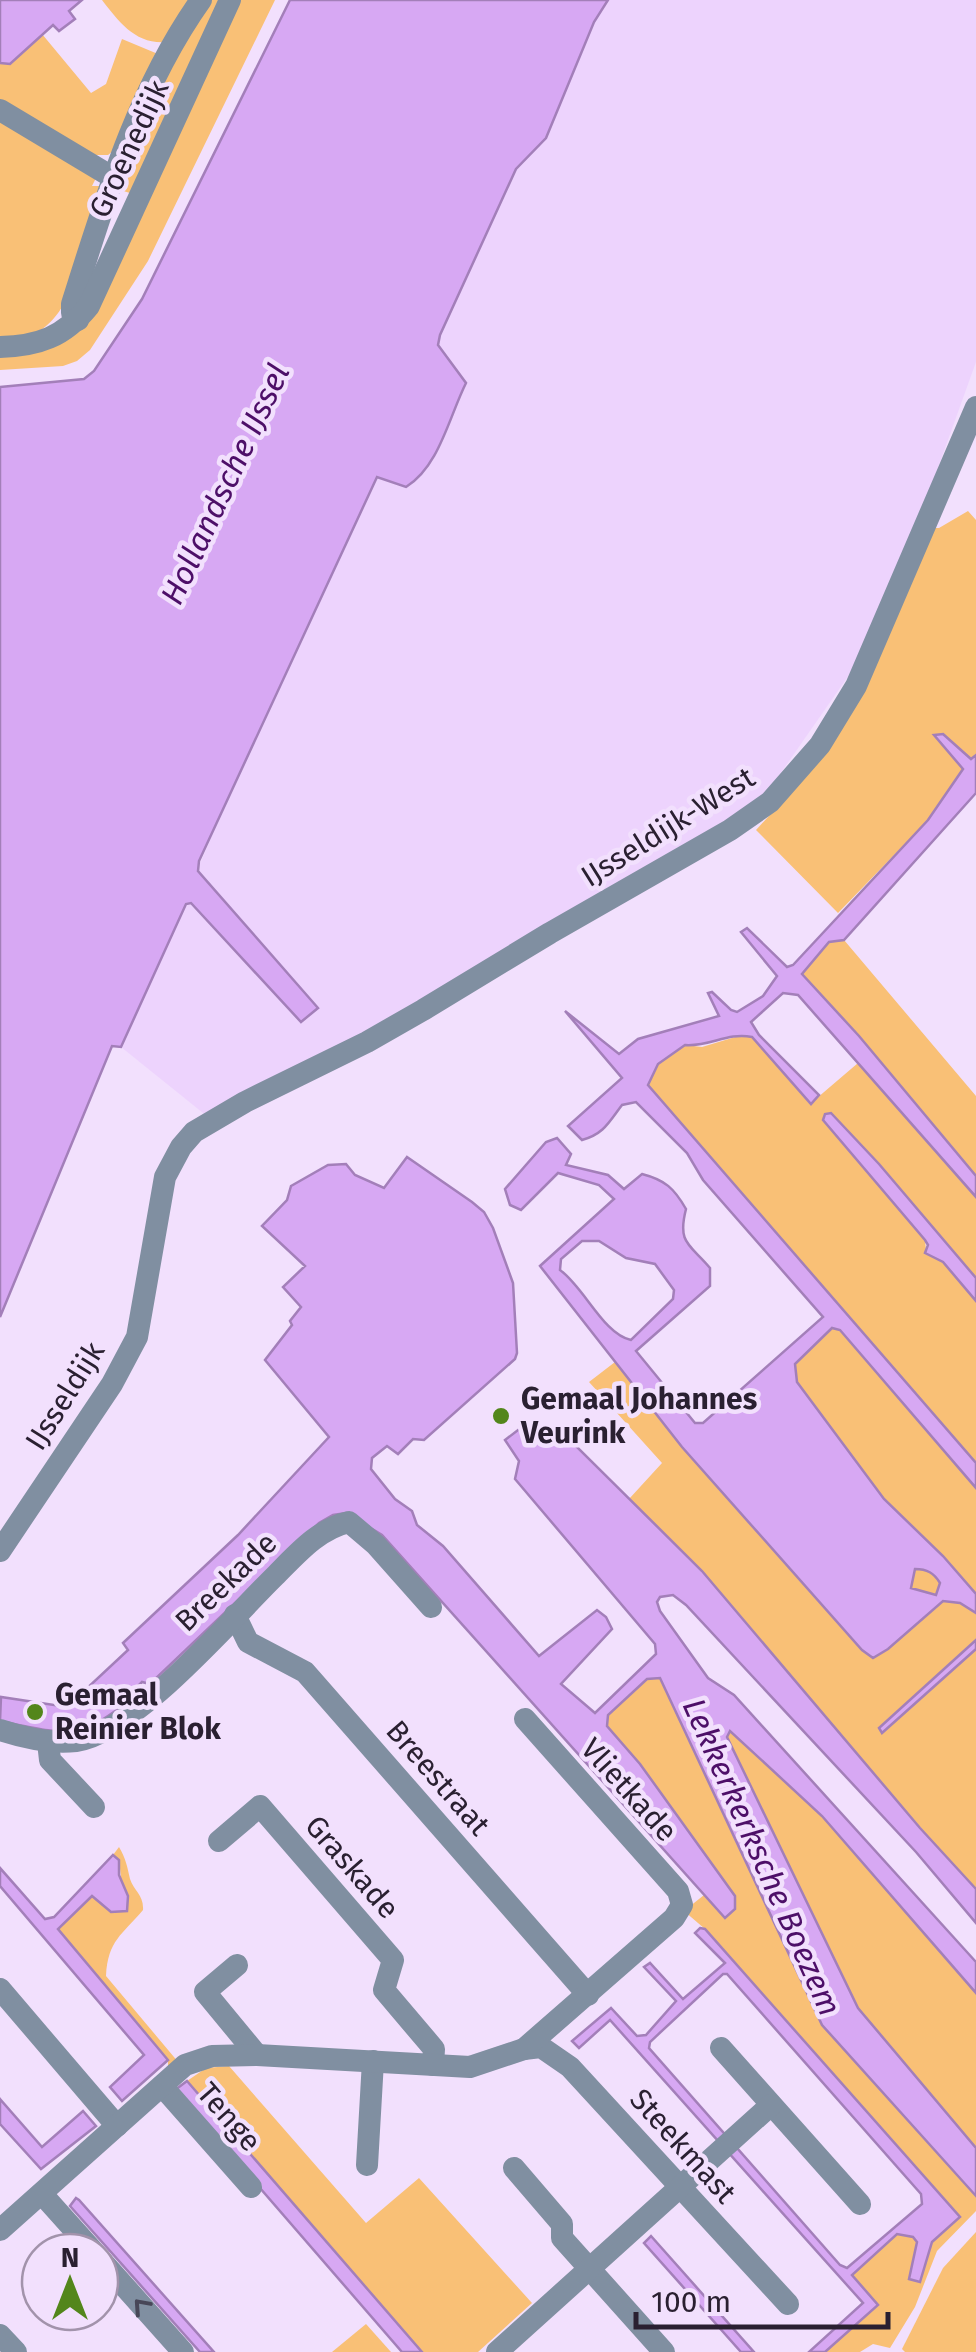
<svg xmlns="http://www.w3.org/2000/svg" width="976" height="2352" font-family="'Fira Sans',sans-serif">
  <rect width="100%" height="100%" fill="#f2e0fd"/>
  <polygon fill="#edd3fd" points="585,0 976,0 976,362 879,632 750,817 213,1121 121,1047 458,264"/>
  <g fill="#f9c076">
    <path d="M102 0H222L136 195 114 188 167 42C136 45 119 22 102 0Z"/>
    <polygon points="235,0 275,0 148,261 90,350 77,361 63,366 0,370 0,354 72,329"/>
    <polygon points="42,34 91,93 106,84 122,39 158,54 114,150 108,155 89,155 0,102 0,63 10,64"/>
    <path d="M0 120 96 178 92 186H100L62 307C46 333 29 338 0 341Z"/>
    <polygon points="968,511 976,520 976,755 971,760 943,734 935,735 964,768 928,820 838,913 756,830 793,790 930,528 939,528"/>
    <polygon points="844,940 976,1096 976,1176 859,1036 802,974 829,942"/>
    <polygon points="742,1035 752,1036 810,1104 858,1063 976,1197 976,1278 879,1164 831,1113 825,1114 925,1240 926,1250 943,1262 976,1301 976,1463 648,1085 658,1064 685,1045 702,1047"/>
    <polygon points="832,1328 840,1330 976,1488 976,1594 943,1556 884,1499 797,1382 795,1364"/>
    <path d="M615 1362 682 1447 862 1650 872 1658 888 1649 943 1601 961 1603 976 1614V1640L879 1729 883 1733 976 1649V1889C857 1761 753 1622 629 1499L662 1463 589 1382Z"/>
    <path d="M915 1569C926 1569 934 1573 940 1583L936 1595 910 1588Z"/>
    <polygon points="660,1678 822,2025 976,2196 976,2211 937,2251 915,2307 890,2348 873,2344 860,2352 825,2352 877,2305 852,2275 897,2234 912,2236 917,2242 909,2278 932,2242 959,2216 705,1929 684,1911 704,1895 725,1918 735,1896 640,1764 607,1726 608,1715 647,1679"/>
    <polygon points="730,1730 822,1816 976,1993 976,2148 858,2008 727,1737"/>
    <path d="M119 1847C126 1859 127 1866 130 1879 134 1891 144 1895 143 1910 122 1935 108 1940 106 1976L179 2063 168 2072V2059L57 1929 92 1895 101 1904 122 1886 119 1860 113 1855Z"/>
    <polygon points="229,2066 366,2223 419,2178 532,2303 478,2352 422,2352 187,2081 206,2068"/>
    <polygon points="976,2232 976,2352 905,2352 902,2349 943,2268"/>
    <polygon points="366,2324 391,2352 332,2352"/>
  </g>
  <g fill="#d7a8f3" stroke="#a37fb9" stroke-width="2.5" fill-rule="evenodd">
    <polygon points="0,0 82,0 69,11 75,19 59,31 53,25 10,64 0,63"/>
    <path d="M290 0H608L594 22 546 138 516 169 440 335 438 345 466 383C449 417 439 467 406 487L377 477 199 861 198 871 318 1008 301 1022 191 903 186 904 121 1047 112 1046 0 1317V387L84 379 94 371 142 299Z"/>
    <path d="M943 734 971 759 976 755V793L844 940 829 942 802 974 859 1036 976 1176V1197L798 995 783 993 751 1022 759 1035 819 1095 811 1104 752 1037C727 1032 710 1047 685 1045L658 1064 648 1085 976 1463V1488L840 1330 832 1328 795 1364 797 1382 884 1499 943 1556 976 1594V1613L960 1603 943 1601 888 1649 873 1658 862 1650 682 1447 540 1266 614 1199 599 1185 558 1173 521 1210 510 1205 505 1189 546 1142 557 1138 571 1154 566 1165 608 1175 624 1189 642 1174C665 1180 674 1188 686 1209 677 1244 690 1244 710 1268V1286L636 1351 695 1423H703L823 1317 703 1180 687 1153 636 1102 622 1105C609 1122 604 1134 582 1140L568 1126 622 1078 565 1011 619 1054 638 1039 719 1016 708 993 712 992 731 1010 737 1012 763 996 777 976 741 932 747 928 787 967 793 965 928 820 963 769 934 735ZM582 1241H599L626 1258 655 1264 674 1290 673 1299 631 1340C604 1335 584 1287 560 1270L561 1259ZM915 1569C927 1569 934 1573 940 1583L936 1595 911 1588Z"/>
    <polygon points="831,1113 879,1164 976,1278 976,1301 943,1262 925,1253 928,1245 925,1240 823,1120 825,1114"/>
    <path d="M407 1157 472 1202 484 1212 493 1228 513 1283 517 1353 515 1359 424 1440 413 1439 398 1454 387 1446 372 1458 371 1469 395 1499 412 1511 417 1525 443 1546 539 1656 597 1610 606 1617 612 1629 561 1684 595 1713 656 1654 655 1644 515 1479 519 1461 505 1440 522 1427C533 1441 546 1450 562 1439L573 1443 702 1571 920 1828 976 1889V1923L916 1852 686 1605 673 1595 660 1597 657 1602 660 1611 708 1678 734 1695 976 1962V1993L822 1816 730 1731 727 1737 858 2008 976 2148V2196L822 2025 660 1678 647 1679 608 1715 607 1726 640 1764 735 1896V1909L725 1918 382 1535 346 1513 333 1515 319 1523 150 1684 142 1682 131 1693 133 1697C80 1742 64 1734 0 1721L1 1697 67 1707 128 1650 123 1643 238 1535 329 1437 265 1360 292 1325 290 1321 301 1307 283 1287 305 1266 262 1226 287 1200 291 1186 328 1165 346 1164 355 1175 384 1188Z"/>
    <polygon points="976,1640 976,1649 882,1733 879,1728"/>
    <polygon points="113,1855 119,1860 119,1875 128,1896 127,1911 111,1912 92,1896 58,1929 168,2060 122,2101 110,2087 144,2055 0,1886 0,1868 45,1919 54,1917"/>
    <path d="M700 1928 705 1929 960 2217 932 2242 920 2282 909 2279 917 2242 913 2237 897 2234 852 2275 878 2305 825 2352H809L863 2303 610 2020 579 2048 572 2041 611 2008 637 2036 646 2035 676 2001 644 1967 650 1963 683 1999 725 1963 695 1933ZM723 1974H727L921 2194 922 2204 847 2268 840 2265 649 2048 650 2042Z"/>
    <polygon points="187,2081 422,2352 402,2352 175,2090"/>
    <polygon points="0,2099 42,2147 83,2111 96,2126 41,2169 0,2124"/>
    <polygon points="76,2198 79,2200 214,2352 200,2352 70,2206"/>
    <polygon points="651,2236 754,2352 741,2352 644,2243"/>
  </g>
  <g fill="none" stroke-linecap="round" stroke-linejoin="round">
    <g stroke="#808fa1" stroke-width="22">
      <polyline points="0,110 112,177"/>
      <path d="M78 320 72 313V304C105 200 137 90 201 0"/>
      <path d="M0 347C38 346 64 337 89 306L230 0"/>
      <polyline points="0,1551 112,1384 137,1337 165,1177 181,1147 194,1132 245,1102 367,1042 423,1010 550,933 730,830 770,802 820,745 856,686 976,407"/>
      <polyline points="235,1615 248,1642 305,1672 588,1995"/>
      <path d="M0 1730C24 1738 50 1744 76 1741 134 1733 231 1619 275 1576 297 1554 318 1529 349 1522L376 1545 431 1607"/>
      <polyline points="48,1742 50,1760 94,1807"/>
      <polyline points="219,1841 260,1806 393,1960 384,1990 434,2049 433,2065"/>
      <polyline points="237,1965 205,1992 257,2055"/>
      <polyline points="0,1989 117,2126"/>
      <polyline points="721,2048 860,2204"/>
      <polyline points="524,2049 541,2047 570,2067 788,2304"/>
      <polyline points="162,2086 251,2187"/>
      <polyline points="367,2165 373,2061"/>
      <polyline points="514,2168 562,2224 562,2238 664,2352"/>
      <polyline points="42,2194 94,2252"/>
      <polyline points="0,2230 185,2065 212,2056 257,2055 470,2067 524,2049 674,1918 682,1905 678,1891 525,1719"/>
      <polyline points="100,2259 183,2352"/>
      <polyline points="0,2335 16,2352"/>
      <polyline points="497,2352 771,2105"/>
    </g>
  </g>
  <defs><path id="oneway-chevron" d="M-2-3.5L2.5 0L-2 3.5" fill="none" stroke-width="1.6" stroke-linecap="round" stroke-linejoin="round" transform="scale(2.5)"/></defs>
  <use stroke="#484758" href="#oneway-chevron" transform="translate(141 2306) rotate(-132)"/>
  <g fill="#53861b" stroke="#f2e0fd" stroke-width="4">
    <circle cx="501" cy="1416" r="10"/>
    <circle cx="35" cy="1712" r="10"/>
  </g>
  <g text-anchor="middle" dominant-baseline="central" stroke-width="9" stroke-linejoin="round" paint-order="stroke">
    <g font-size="30" fill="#2a2031" stroke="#f2e0fd">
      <text transform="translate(129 149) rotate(-65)">Groenedijk</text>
      <text transform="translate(668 827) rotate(-32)">IJsseldijk-West</text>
      <text transform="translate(65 1396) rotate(-58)">IJsseldijk</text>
      <text transform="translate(226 1582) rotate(-44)">Breekade</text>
      <text transform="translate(438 1778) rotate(49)">Breestraat</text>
      <text transform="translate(629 1790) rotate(48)">Vlietkade</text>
      <text transform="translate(352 1867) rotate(49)">Graskade</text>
      <text transform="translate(229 2117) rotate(49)">Tenge</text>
      <text transform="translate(683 2146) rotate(48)">Steekmast</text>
    </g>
    <g font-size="30" font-weight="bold" fill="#2a2031" stroke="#f2e0fd" text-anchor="start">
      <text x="521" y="1399">Gemaal Johannes<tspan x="521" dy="34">Veurink</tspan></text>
      <text x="55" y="1695">Gemaal<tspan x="55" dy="34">Reinier Blok</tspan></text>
    </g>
    <g font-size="32" font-style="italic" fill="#4d0f68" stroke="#f2e0fd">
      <text transform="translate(225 484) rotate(-65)">Hollandsche IJssel</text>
      <text transform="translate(762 1857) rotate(66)">Lekkerkerksche Boezem</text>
    </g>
  </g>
  <g transform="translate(70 2282)"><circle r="48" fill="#f2e0fd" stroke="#a293ab" stroke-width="2.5"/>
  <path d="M0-8L18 38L0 25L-18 38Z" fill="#53861b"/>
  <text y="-15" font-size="28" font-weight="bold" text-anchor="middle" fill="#2a2031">N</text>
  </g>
  <path d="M636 2312v15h252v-15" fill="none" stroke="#2a2031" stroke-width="5"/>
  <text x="651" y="2312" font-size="30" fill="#2a2031" stroke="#f2e0fd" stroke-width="8" paint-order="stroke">100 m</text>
</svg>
